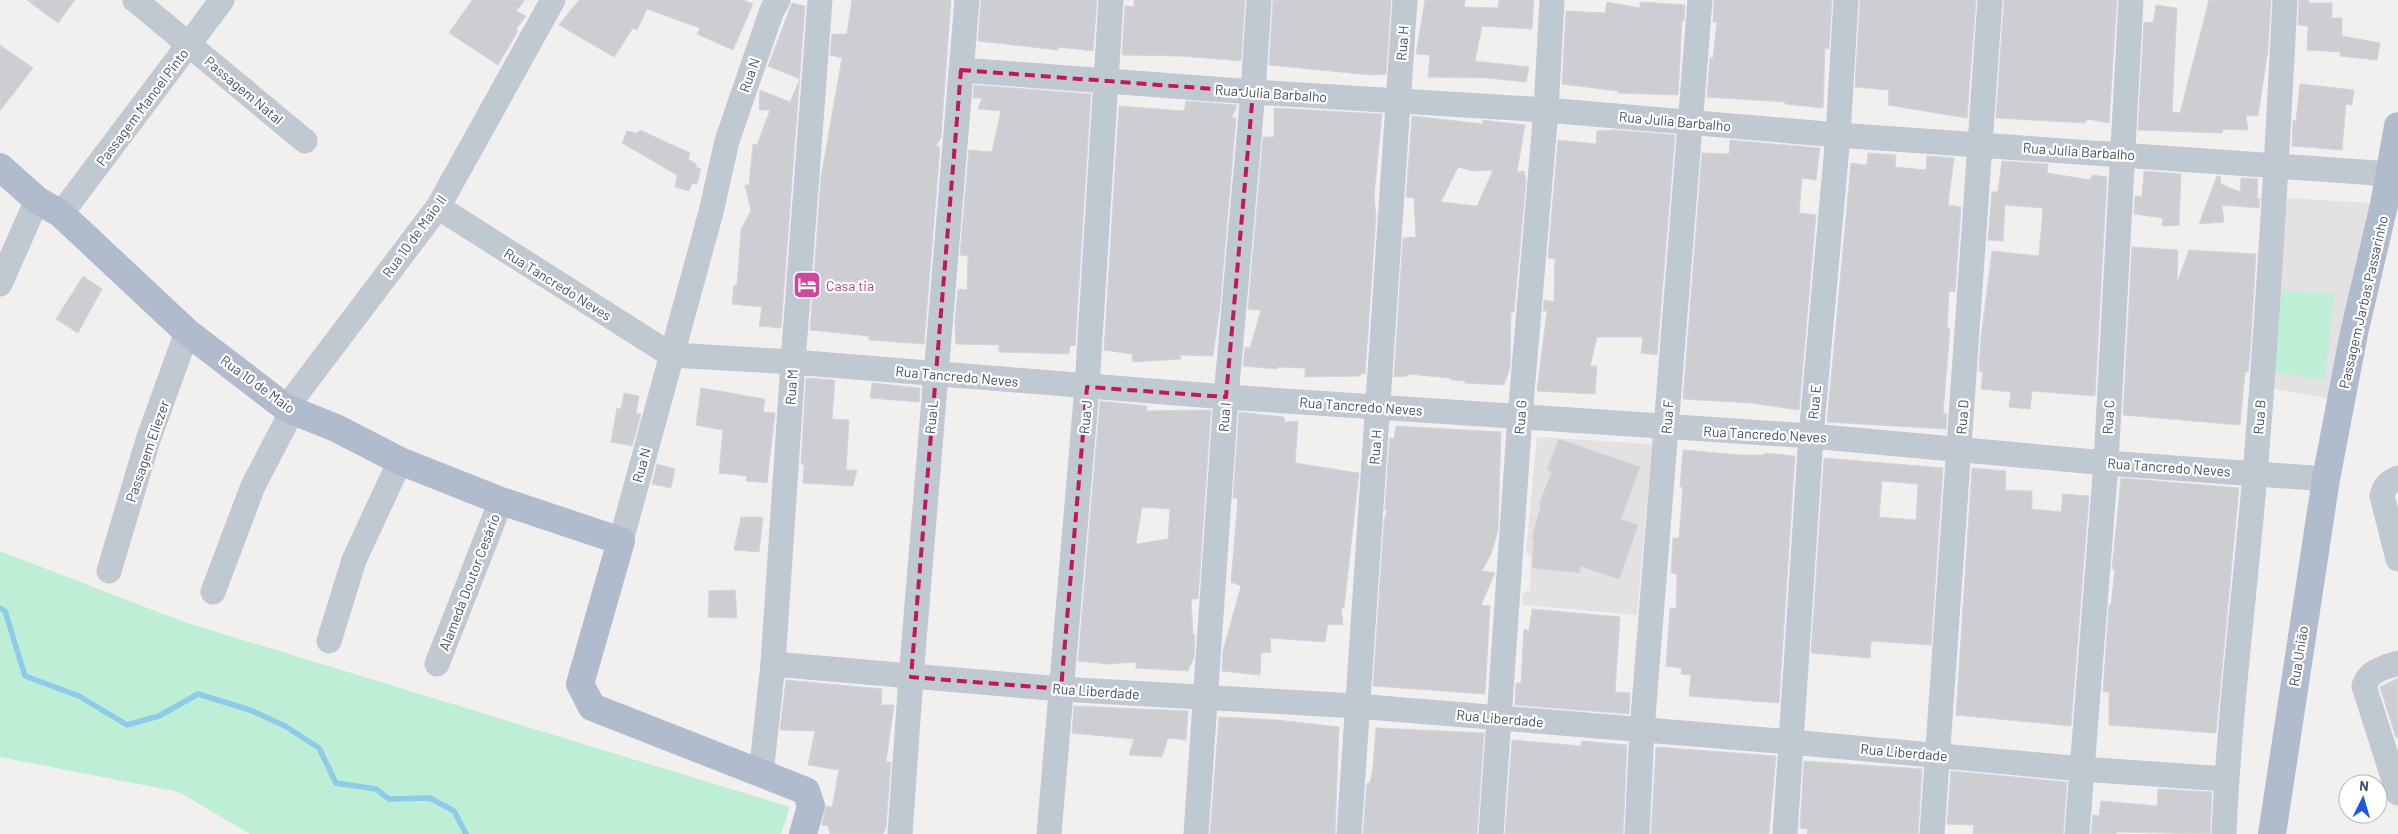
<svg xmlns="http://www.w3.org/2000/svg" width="2398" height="834" font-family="Barlow,sans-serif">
  <rect width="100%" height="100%" fill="#f2f0ef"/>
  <g fill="#e3e1e1">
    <polygon points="2285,198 2372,203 2332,399 2268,388"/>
    <polygon points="1537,437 1652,444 1637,615 1523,605 1522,594 1530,590 1531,557 1526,551"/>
  </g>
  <g fill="#bfeed7">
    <polygon points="2281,290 2334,294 2325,380 2272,372"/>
    <polygon points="0,551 184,622 790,807 781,834 250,834 179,792 0,757"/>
  </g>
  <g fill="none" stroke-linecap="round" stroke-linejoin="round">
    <polyline stroke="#8dcbeb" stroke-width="5.5" points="0,608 5,611 25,676 79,696 127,725 159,716 198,694 250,710 285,726 319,748 336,783 376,789 389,799 430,798 454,811 466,834"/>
  </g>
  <g fill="#ccced4" stroke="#d4d5db" fill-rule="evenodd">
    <polygon points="27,0 75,0 58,23"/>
    <polygon points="472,0 525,0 516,11 526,16 516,29 518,31 498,65 449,33"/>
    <polygon points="579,0 743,0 753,4 733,50 697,34 700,28 647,9 637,30 633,28 614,57 559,25"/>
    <polygon points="852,0 951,0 941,137 936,146 940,147 924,344 869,340 869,336 810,330 821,177 842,58 830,55 832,34 847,34"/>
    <polygon points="981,0 1097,0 1093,51 1058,47 1058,50 978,41"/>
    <polygon points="1134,0 1245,0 1241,61 1181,56 1122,55 1125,6 1134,7"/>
    <polygon points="1273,0 1391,0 1386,74 1371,75 1269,65"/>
    <polygon points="1425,0 1465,0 1464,7 1498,8 1499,0 1534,0 1532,29 1482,26 1475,61 1529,67 1526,82 1488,78 1428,77 1430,55 1416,54"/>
    <polygon points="1714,0 1832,0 1829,49 1825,48 1823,108 1785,104 1785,102 1707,97 1710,58 1713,58 1717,22 1713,22"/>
    <polygon points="1860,0 1976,0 1967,118 1888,105 1889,90 1855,87"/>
    <polygon points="2004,0 2117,0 2109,123 2087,119 2085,123 1996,118"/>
    <polygon points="2209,0 2271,0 2268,49 2258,116 2246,115 2248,130 2223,129 2222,133 2138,130 2144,22 2153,23 2156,5 2177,8 2172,112 2180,113"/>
    <polygon points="2299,0 2309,0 2308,3 2332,3 2332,18 2342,18 2342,36 2380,43 2377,60 2340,56 2340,52 2307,50 2308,26 2298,25"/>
    <polygon points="1607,2 1640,8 1640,2 1685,5 1684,21 1682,21 1678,95 1618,93 1618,91 1562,84 1566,11 1605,13"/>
    <polygon points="792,3 805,6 781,328 759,326 762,307 732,304 734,285 737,286 741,229 751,211 745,185 749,185 753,144 757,145 770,110 759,110 760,90 790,102 800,79 768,66"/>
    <polygon points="0,45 33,68 0,111"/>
    <polygon points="2300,84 2354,90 2352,105 2346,104 2342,150 2292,146 2293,120 2296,121"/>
    <polygon points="974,85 1091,94 1075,346 1070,345 1069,354 999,352 999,345 956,344 955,322 958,289 967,290 968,256 960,255 969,150 992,152 1001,111 978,109 982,98 973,98"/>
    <polygon points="1186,101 1237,105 1232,118 1236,118 1220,306 1213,356 1180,355 1181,359 1133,362 1132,354 1104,350 1119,106 1184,111"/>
    <polygon points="1274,108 1382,114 1374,196 1376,217 1365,374 1361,373 1360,376 1305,377 1305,368 1278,367 1277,369 1243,366 1245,347 1250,348 1261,310 1248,309 1263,137 1274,137"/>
    <path d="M1412 116 1483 124 1482 120 1525 125 1517 172 1524 171 1526 181 1514 312H1511L1510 368 1504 385 1465 383V381L1451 380 1450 378 1408 374 1407 376 1394 377 1403 238 1416 237 1414 198 1406 197ZM1458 167 1473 171 1493 170 1477 206 1441 202Z"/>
    <polygon points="640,130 690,153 688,159 696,164 696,167 701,169 697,184 692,183 689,191 675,187 677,175 622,143 627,131 637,133"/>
    <polygon points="1615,130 1675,135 1657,355 1641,353 1643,337 1597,337 1590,366 1597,366 1595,394 1537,391 1547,311 1543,311 1544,300 1554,302 1555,259 1548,258 1558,140 1596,144 1597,131"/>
    <polygon points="1730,140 1820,148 1816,180 1802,178 1799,213 1816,215 1799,410 1750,403 1683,399 1702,153 1729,154"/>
    <polygon points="1868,153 1896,155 1895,167 1926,170 1927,156 1954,158 1948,205 1961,207 1955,292 1949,291 1947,328 1950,328 1943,413 1947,414 1946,429 1827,422 1851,163 1867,165"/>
    <polygon points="2002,161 2048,164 2047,173 2091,180 2092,175 2107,177 2095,396 2032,391 2030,409 2009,407 2011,392 1981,389 1983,372 1979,371 1981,337 1992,251 2039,256 2043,208 2005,205 2003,241 1988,240 1992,192 1998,192"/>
    <polygon points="2144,171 2181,174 2179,225 2162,226 2163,218 2134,214 2135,196 2142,197"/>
    <polygon points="2217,176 2220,176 2221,184 2240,192 2241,178 2258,179 2257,198 2260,199 2259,208 2222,205 2224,222 2199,224"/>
    <polygon points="2132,247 2178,250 2177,283 2189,250 2256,254 2250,354 2248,372 2245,372 2240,425 2123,415"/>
    <polygon points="83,276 102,289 78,333 56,319"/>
    <polygon points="806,378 835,380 832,419 849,420 846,470 857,470 853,486 803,483 804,465 801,464"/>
    <polygon points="872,383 920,388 919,402 870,398"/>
    <polygon points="701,388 765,399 763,412 775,413 767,483 746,481 747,476 719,473 723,430 696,425"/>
    <polygon points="624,393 639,396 636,413 641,414 632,446 611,442 617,408 621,409"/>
    <path d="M1100 401 1147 406 1146 411 1211 410 1198 599H1191L1193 635H1195L1194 657 1188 671 1136 668V662L1108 664 1078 661ZM1142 507 1170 509 1168 539 1136 544Z"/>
    <polygon points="1239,412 1284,417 1285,422 1298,421 1295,463 1359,473 1344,608 1341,607 1343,625 1328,624 1325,642 1270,638 1271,652 1261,653 1260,675 1222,671 1223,651 1241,586 1231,582 1238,499 1233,498"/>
    <polygon points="1396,426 1501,432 1498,530 1491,554 1482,571 1495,573 1481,605 1490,606 1485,694 1373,686 1384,522 1387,510 1385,510 1389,446 1390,438 1394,439"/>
    <polygon points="1559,439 1640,467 1621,519 1638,525 1619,579 1580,566 1580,573 1532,568 1534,539 1532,538 1541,505 1539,504 1552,472 1547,470"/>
    <polygon points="1683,450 1740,455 1765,455 1765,453 1795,456 1779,703 1689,696 1691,675 1681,674 1682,668 1666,666 1670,608 1676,609 1677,574 1671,573 1673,538 1679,538 1683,487 1680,487"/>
    <path d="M1824 458 1943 468 1931 645 1871 641 1870 658 1811 653ZM1882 481 1918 484 1916 520 1879 517Z"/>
    <polygon points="657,464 675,469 671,488 652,484"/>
    <polygon points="1972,468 2006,471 2005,490 2032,491 2032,509 2061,512 2063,494 2089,496 2071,726 1956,715"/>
    <polygon points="2121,478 2239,488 2216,733 2109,725 2109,692 2103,692 2109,605 2111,605 2115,569 2112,569"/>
    <polygon points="741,517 763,517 759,552 734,550"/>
    <polygon points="735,590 737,618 708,617 709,591"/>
    <polygon points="1532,609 1620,617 1615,692 1630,693 1629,714 1515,705 1516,683 1521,683 1524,629 1529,631"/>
    <polygon points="2398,678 2398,737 2396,738 2380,687"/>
    <polygon points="786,680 882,689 881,705 894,705 886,762 891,762 886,828 883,834 830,834 828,826 822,825 826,806 832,807 839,770 808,765 815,731 780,730"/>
    <polygon points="1074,706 1188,711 1186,740 1168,738 1162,757 1129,755 1134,739 1072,733"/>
    <polygon points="1219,717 1277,720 1339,727 1335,834 1210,834"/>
    <polygon points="1376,728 1484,733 1477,834 1363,834 1367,783 1370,783 1373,766"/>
    <polygon points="1512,740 1581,746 1581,741 1627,745 1623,834 1505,834"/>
    <polygon points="1656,747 1776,756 1769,834 1651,834"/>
    <polygon points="1804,761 1922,769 1918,834 1807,834 1808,829 1800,828"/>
    <polygon points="1951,771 2067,782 2063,834 1973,834 1974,825 1947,824"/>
    <polygon points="2158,789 2212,792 2210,834 2116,832 2116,834 2091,834 2093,815 2099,816 2101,801 2157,806"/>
  </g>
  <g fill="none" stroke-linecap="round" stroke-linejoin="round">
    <g stroke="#c0c8d1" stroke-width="25">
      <polyline points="135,0 305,141"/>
      <polyline points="961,70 1253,92 1546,110 1838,135 2390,174"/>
      <polyline points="438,207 671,355 793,362 1226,397 1811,436 2106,463 2326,479"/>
      <polyline points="61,214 222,0"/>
      <polyline points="0,284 37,200"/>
      <polyline points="286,408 438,207 553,0"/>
      <path d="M2398 478C2389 482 2384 486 2382 496L2398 559"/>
      <polyline points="621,541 711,212 727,141 772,10 778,0"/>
      <polyline points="109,571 148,440 187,332"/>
      <polyline points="213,592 253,486 292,411"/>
      <polyline points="329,641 354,560 400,461"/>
      <path d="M2398 663C2383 668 2370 670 2364 686L2398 793"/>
      <polyline points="437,664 501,501"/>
      <polyline points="773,664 1061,689 1356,706 1791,742 2082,769 2226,779"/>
      <polyline points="761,774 773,664 793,362 820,0"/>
      <polyline points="900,834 911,677 967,0"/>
      <polyline points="1049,834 1087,387 1111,0"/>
      <polyline points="1196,834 1226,397 1253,92 1259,0"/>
      <polyline points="1349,834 1405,0"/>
      <polyline points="1491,834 1520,416 1546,110 1552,0"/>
      <polyline points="1637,834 1642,730 1700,0"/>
      <polyline points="1785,834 1811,436 1838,135 1846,0"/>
      <polyline points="1932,834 1990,0"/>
      <polyline points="2077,834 2106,463 2131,0"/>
      <path d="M2224 834C2229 714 2245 594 2255 474 2268 316 2277 158 2285 0"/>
    </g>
    <g stroke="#b0bbce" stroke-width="28">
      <polyline points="0,167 37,200 61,214 187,332 286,408 336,428 400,461 501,501 621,541 580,684 592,707 806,791 811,806 803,834"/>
      <polyline points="2272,834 2326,479 2354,333 2384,205 2398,126"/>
    </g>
  </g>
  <path fill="none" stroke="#c2185b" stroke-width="4" stroke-dasharray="10 6" stroke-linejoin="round" d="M961 70 1253 92 1226 397 1087 387 1061 689 911 677Z"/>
  <defs>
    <symbol id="hotel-square" viewBox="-11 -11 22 22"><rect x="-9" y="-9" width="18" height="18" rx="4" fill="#d1479c" stroke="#fff"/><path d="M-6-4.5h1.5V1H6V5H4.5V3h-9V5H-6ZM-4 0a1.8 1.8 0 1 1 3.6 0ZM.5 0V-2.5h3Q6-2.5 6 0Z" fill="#fff"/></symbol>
  </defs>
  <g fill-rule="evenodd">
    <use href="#hotel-square" x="791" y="269" width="32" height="32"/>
  </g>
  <g text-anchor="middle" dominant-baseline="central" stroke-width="4.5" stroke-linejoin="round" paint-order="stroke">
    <g font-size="14" fill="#48505d" stroke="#fff">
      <text transform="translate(1402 43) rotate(-86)">Rua H</text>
      <text transform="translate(749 75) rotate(-71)">Rua N</text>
      <text transform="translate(244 90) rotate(40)">Passagem Natal</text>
      <text transform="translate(1271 93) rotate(4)">Rua Julia Barbalho</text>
      <text transform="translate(142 107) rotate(-53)">Passagem Manoel Pinto</text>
      <text transform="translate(1675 121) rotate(5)">Rua Julia Barbalho</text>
      <text transform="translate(2079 151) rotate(4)">Rua Julia Barbalho</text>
      <text transform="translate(414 236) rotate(-54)">Rua 10 de Maio II</text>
      <text transform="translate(558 284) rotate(32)">Rua Tancredo Neves</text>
      <text transform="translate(2363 302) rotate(-77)">Passagem Jarbas Passarinho</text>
      <text transform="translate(957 376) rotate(5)">Rua Tancredo Neves</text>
      <text transform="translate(258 384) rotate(36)">Rua 10 de Maio</text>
      <text transform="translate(791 387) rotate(-86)">Rua M</text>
      <text transform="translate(1814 402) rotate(-85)">Rua E</text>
      <text transform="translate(1361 406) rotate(4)">Rua Tancredo Neves</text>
      <text transform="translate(931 417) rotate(-85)">Rua L</text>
      <text transform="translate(1085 417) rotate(-85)">Rua J</text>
      <text transform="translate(1224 417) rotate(-86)">Rua I</text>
      <text transform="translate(1520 417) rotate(-86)">Rua G</text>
      <text transform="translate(1667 417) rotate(-86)">Rua F</text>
      <text transform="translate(1962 417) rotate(-86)">Rua D</text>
      <text transform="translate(2108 417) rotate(-87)">Rua C</text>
      <text transform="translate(2259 417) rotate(-86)">Rua B</text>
      <text transform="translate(1765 434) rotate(3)">Rua Tancredo Neves</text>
      <text transform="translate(1375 447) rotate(-86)">Rua H</text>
      <text transform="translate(147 451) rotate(-71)">Passagem Eliezer</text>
      <text transform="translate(641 465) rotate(-75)">Rua N</text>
      <text transform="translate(2169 467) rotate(4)">Rua Tancredo Neves</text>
      <text transform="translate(469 582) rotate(-69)">Alameda Doutor Cesário</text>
      <text transform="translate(2298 656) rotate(-81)">Rua União</text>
      <text transform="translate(1096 691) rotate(4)">Rua Liberdade</text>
      <text transform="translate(1500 718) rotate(5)">Rua Liberdade</text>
      <text transform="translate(1904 752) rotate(5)">Rua Liberdade</text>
    </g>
    <g font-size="14" fill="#b23c85" stroke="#fff" text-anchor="start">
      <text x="826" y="285">Casa tia</text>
    </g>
  </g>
  <g transform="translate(2363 799) rotate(5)"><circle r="24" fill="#ffffff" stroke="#b6b9be"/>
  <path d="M0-4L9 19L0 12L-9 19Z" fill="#1c59df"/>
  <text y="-8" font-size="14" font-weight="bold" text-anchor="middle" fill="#48505d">N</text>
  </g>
</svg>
